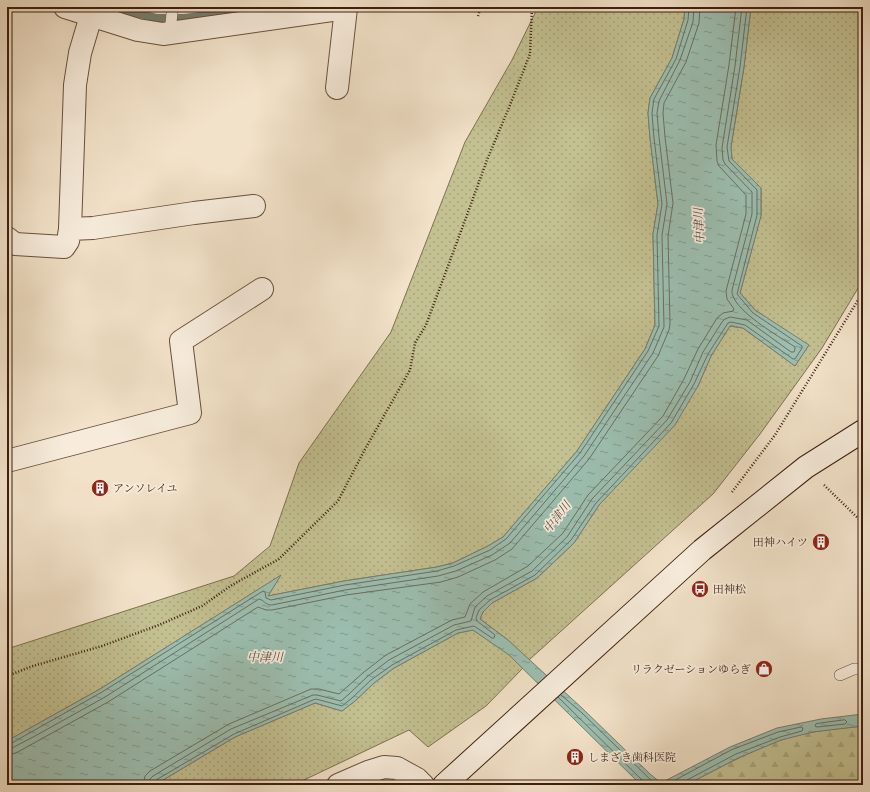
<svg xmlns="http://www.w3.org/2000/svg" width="870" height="792" font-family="'IM FELL French Canon','Noto Serif JP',serif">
  <defs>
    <pattern id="grass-dots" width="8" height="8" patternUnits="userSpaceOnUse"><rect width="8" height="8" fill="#c3c091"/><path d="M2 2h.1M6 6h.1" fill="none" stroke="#a8a57c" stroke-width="1.8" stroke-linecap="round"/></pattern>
    <pattern id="forest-firs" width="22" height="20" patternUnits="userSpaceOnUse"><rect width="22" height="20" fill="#c3c091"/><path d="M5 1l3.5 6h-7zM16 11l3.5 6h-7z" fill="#a8a57c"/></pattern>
    <pattern id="water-ripples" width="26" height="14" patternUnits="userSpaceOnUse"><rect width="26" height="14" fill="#9cbfb1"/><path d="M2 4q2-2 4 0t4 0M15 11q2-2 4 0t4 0" fill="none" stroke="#809b8e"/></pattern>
  </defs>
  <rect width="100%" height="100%" fill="#f2e2c9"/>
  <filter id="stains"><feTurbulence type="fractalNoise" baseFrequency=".005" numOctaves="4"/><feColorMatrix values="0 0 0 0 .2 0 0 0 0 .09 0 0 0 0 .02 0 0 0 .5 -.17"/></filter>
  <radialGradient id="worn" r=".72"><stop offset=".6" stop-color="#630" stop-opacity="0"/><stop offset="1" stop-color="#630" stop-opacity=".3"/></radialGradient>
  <g fill="url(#grass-dots)" stroke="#806f50">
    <polygon points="538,7 685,7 684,19 672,58 650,98 648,113 650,138 658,204 653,234 655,325 645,349 577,451 503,537 488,546 453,563 437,567 344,581 268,596 280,576 100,689 7,741 7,649 234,576 270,546 299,463 391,332 465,142 512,60"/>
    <polygon points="751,7 863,7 863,280 822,348 760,434 713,494 529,660 508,640 480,619 483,612 492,603 537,578 574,543 599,505 626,476 698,386 711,356 730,326 743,328 795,366 808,346 755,310 740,293 761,215 761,188 732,159 731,147 744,67"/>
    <polygon points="473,630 509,654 523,668 486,706 428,747 409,730 304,780 289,785 153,785 158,783 235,737 315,703 342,711 355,701 374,683 394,668 458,633"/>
  </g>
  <path fill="url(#forest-firs)" stroke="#806f50" d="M863 726V785H686C717 769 748 752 781 740 807 731 835 729 863 726Z"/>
  <polygon fill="url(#water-ripples)" stroke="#767f70" points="685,7 751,7 744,67 731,147 732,159 761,188 761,216 740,293 755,310 809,345 795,366 743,328 730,326 711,356 698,386 675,425 599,505 574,543 537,578 492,603 483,612 480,619 508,640 583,709 650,774 661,783 730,747 777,728 821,719 863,714 863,726 813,732 781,740 738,758 686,785 641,785 509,655 473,630 458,633 394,668 374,683 355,701 342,711 315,703 235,737 158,783 153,785 7,785 7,741 100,689 281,575 268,596 344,581 437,567 453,563 488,546 503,537 577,451 645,349 655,325 653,234 658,204 650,138 648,113 650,98 672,58 684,19"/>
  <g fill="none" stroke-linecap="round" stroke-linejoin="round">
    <g stroke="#6c6e60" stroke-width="1">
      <polyline points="561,695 581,712 656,785"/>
      <polyline points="558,697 642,780 644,785"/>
      <polygon points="845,720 847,722 845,724 817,727 815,726 816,724"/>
      <polyline points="7,744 10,744 102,692 263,591 265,592 266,598 271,600 345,585 437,571 454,566 490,550 506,539 580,453 648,351 659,326 657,235 662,204 654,138 652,113 654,99 676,59 688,20 689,7"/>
      <path d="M7 749 12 748 35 736 105 697 259 599C264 600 265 605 272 605L345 590 438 576 456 571 492 555 510 543 584 456 653 353 664 327 662 235 667 204 659 137 657 113 659 101 680 60 693 22 694 7"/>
      <polyline points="7,755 16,753 108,702 258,607 266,610 272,610 346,595 441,582 458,577 495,560 512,549 589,459 658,356 669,330 670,324 668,236 673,203 665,137 663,113 664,103 686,62 699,23 700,7"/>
      <polyline points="143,785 145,776 150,771 229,724 311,689 319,689 339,694 364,672 386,655 452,620 465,617 470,604 483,592 528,566 563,533 588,495 663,416 684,379 698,349 717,318 723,313 733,311 734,309 727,299 726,291 746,214 746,195 719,166 717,161 716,145 729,65 736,7"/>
      <path d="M149 785V780L153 776 231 729 313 695H317L341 701 349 694 368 676 389 660 454 625 471 621 475 607 487 596 532 571 567 537 592 499 667 420 690 382 703 352 722 322 725 319 730 317 747 320 791 352H794L795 349V347C780 337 730 309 732 290L752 214V192L725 164 723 160 722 148 735 66 742 7"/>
      <polyline points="154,785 154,782 156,780 234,734 313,700 316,699 342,706 352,698 371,680 392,665 456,630 474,626 492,638 494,638 495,635 477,621 476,618 479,610 490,600 535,575 571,540 596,503 671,423 694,384 708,354 728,323 731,322 745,325 793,359 795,359 802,348 802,346 753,313 737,294 757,215 757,190 729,161 727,147 740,67 747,7"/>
      <polyline points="666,785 731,750 778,732 801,727 803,728 802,731 780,737 736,754 687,780 685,782 685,785"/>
    </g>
    <polyline stroke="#767f70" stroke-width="8" points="113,7 156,18 185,18 265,7"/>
    <defs>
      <g id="lane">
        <polyline points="170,33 172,13"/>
        <polyline points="840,675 854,669 863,669"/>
      </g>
      <g id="street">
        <polyline points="65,7 138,30 163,34 346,8 337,88"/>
        <polyline points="70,229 75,85 80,53 91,16"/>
        <polyline points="7,238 15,244 64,247 68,241 70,229 93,228 194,213 254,206"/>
        <polyline points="7,461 190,413 181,341 262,289"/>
        <polyline points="338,785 368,772 384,767 397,768 417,779 423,785"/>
      </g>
      <polyline id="secondary" points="444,785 702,550 806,467 863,431"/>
    </defs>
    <use href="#lane" stroke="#6a4f3e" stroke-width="12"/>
    <use href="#street" stroke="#6a4f3e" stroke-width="24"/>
    <use href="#secondary" stroke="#3d1e0f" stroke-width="24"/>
    <g stroke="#3d1e0f" stroke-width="2.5" stroke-dasharray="1 2" stroke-linecap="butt">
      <polyline points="478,16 481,7"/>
      <polyline points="824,485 863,523"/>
      <polyline points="732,492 775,435 863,292"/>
      <polyline points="7,676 33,666 102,646 159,625 202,606 232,585 279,559 338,501 364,451 410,370 415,343 426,325 467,215 487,160 510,105 530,54 532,7"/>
    </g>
    <use href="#lane" stroke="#f7ecdc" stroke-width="11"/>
    <use href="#street" stroke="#f7ecdc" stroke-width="22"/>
    <use href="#secondary" stroke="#f7ecdc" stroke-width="22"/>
  </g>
  <defs>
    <symbol id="building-disc" viewBox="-11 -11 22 22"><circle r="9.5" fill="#8f2418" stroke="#f7ecdc"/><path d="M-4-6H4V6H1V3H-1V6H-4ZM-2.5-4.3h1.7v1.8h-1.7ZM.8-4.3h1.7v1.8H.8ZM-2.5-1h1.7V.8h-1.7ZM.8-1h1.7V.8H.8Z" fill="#fff"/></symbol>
    <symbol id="bus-disc" viewBox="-11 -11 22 22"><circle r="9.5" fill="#8f2418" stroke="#f7ecdc"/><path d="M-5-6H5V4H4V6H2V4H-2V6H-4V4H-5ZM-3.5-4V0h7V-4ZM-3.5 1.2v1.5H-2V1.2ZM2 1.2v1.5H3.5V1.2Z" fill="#fff"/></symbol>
    <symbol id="shop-disc" viewBox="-11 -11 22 22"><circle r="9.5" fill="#8f2418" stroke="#f7ecdc"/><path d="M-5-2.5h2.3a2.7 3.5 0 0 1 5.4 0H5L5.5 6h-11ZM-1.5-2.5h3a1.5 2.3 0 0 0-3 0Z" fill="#fff"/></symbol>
  </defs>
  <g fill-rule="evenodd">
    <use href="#building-disc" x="90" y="478" width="20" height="20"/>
    <use href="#building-disc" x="811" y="532" width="20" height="20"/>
    <use href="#bus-disc" x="690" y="579" width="20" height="20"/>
    <use href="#shop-disc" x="754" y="659" width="20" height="20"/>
    <use href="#building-disc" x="565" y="747" width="20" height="20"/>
  </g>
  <g text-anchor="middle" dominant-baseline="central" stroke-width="3.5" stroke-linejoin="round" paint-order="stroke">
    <g font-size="11" fill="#3d1e0f" stroke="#f7ecdc" text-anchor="start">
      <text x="113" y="488">アンソレイユ</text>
      <text x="808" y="542" text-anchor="end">田神ハイツ</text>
      <text x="713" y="589">田神松</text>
      <text x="751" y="669" text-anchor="end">リラクゼーションゆらぎ</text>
      <text x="588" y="757">しまざき歯科医院</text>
    </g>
    <g font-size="12" font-style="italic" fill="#5a4e40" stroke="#f7ecdc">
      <text transform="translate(699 226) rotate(-93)">中津川</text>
      <text transform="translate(557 517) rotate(-52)">中津川</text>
      <text x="265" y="657">中津川</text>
    </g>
  </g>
  <rect width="870" height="792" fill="none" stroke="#f2e2c9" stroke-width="24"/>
  <rect x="8" y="8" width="854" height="776" fill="none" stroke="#3d1e0f" stroke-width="2"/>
  <rect x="12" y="12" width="846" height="768" fill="none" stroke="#3d1e0f"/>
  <rect width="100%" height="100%" filter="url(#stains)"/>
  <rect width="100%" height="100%" fill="url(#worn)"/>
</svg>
